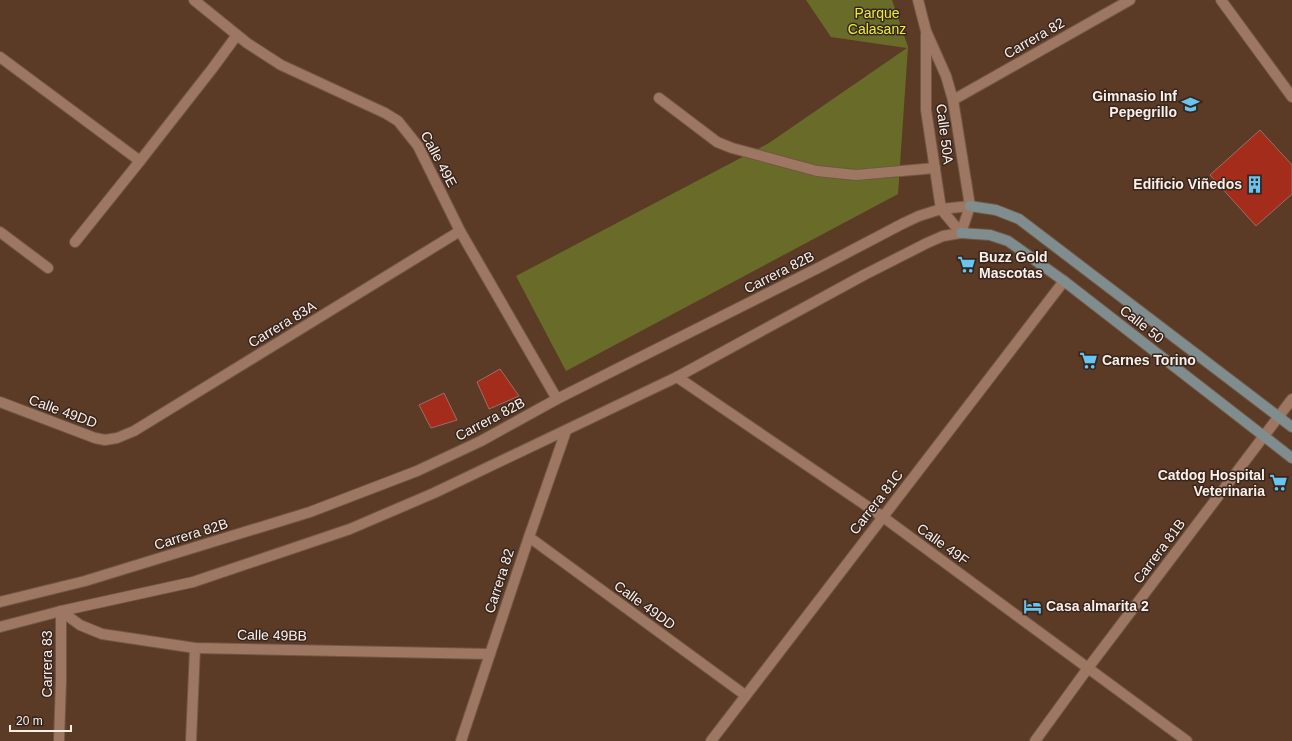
<svg xmlns="http://www.w3.org/2000/svg" width="1292" height="741" font-family="Arial,sans-serif">
  <rect width="100%" height="100%" fill="#5c3b26"/>
  <polygon fill="#696c28" points="806,0 892,0 908,47 898,194 566,371 516,276 769,143 907,48 831,37"/>
  <g fill="#a42c1b" stroke="#9a6f66">
    <polygon points="1260,130 1292,165 1292,194 1256,226 1210,175"/>
    <polygon points="500,369 519,396 489,409 477,382"/>
    <polygon points="444,393 457,420 431,428 419,405"/>
  </g>
  <g fill="none" stroke-linecap="round" stroke-linejoin="round">
    <defs>
      <g id="minor">
        <polyline points="194,0 247,43 281,65 385,113 398,121 418,146 460,231 557,399"/>
        <polyline points="918,0 926,31 946,76 953,100 970,206 961,233"/>
        <polyline points="1221,0 1292,97"/>
        <polyline points="926,35 926,110 941,209 961,233"/>
        <polyline points="0,57 140,161 212,69 237,35"/>
        <polyline points="659,98 717,142 732,148 817,171 856,175 935,168"/>
        <polyline points="953,100 1130,0"/>
        <polyline points="0,232 48,268"/>
        <polyline points="75,242 140,161"/>
        <polyline points="677,377 883,517 1187,741"/>
        <polyline points="0,402 95,438 105,440 117,438 134,431 460,231"/>
        <polyline points="529,537 745,695"/>
        <polyline points="61,611 80,625 102,634 195,648 490,654"/>
        <polyline points="59,741 61,680 61,611"/>
        <polyline points="191,741 195,648"/>
        <polyline points="461,741 529,537 566,431"/>
        <polyline points="711,741 1064,281"/>
        <polyline points="1035,741 1088,668 1292,399"/>
      </g>
      <g id="tertiary">
        <polyline points="0,602 85,581 310,512 417,471 481,441 557,399 820,267 902,224 919,216 941,209 970,206"/>
        <polyline points="0,627 61,611 193,582 350,529 434,493 677,377 864,275 927,243 943,236 961,233"/>
      </g>
      <g id="secondary">
        <polyline points="970,206 996,210 1019,219 1292,427"/>
        <polyline points="961,233 990,235 1008,241 1064,281 1292,458"/>
      </g>
    </defs>
    <use href="#minor" stroke="#715746" stroke-width="12"/>
    <use href="#tertiary" stroke="#715746" stroke-width="12"/>
    <use href="#secondary" stroke="#715746" stroke-width="12"/>
    <use href="#minor" stroke="#9d7761" stroke-width="10"/>
    <use href="#tertiary" stroke="#9d7761" stroke-width="10"/>
    <use href="#secondary" stroke="#808d8e" stroke-width="10"/>
  </g>
  <defs>
    <symbol id="school-bare" viewBox="-9 -9 18 18"><path d="M0-5L7-2L0 1L-7-2ZM-4 1L0 2.5L4 1V4Q0 6-4 4Z" fill="#68c4f0" stroke="#36261d" stroke-width="2.5" paint-order="stroke"/></symbol>
    <symbol id="building-bare" viewBox="-9 -9 18 18"><path d="M-4-6H4V6H1V3H-1V6H-4ZM-2.5-4.3h1.7v1.8h-1.7ZM.8-4.3h1.7v1.8H.8ZM-2.5-1h1.7V.8h-1.7ZM.8-1h1.7V.8H.8Z" fill="#68c4f0" stroke="#36261d" stroke-width="2.5" paint-order="stroke"/></symbol>
    <symbol id="supermarket-bare" viewBox="-9 -9 18 18"><path d="M-6-5.5h2.5l.6 2H6L4.5 2H-2.5L-4.4-4H-6ZM-1.5 3.2a1.3 1.3 0 1 0 .1 0ZM3 3.2a1.3 1.3 0 1 0 .1 0Z" fill="#68c4f0" stroke="#36261d" stroke-width="2.5" paint-order="stroke"/></symbol>
    <symbol id="hotel-bare" viewBox="-9 -9 18 18"><path d="M-6-4.5h1.5V1H6V5H4.5V3h-9V5H-6ZM-4 0a1.8 1.8 0 1 1 3.6 0ZM.5 0V-2.5h3Q6-2.5 6 0Z" fill="#68c4f0" stroke="#36261d" stroke-width="2.5" paint-order="stroke"/></symbol>
  </defs>
  <g fill-rule="evenodd">
    <use href="#school-bare" x="1178" y="92" width="25" height="25"/>
    <use href="#building-bare" x="1242" y="172" width="25" height="25"/>
    <use href="#supermarket-bare" x="954" y="252" width="25" height="25"/>
    <use href="#supermarket-bare" x="1076" y="348" width="25" height="25"/>
    <use href="#supermarket-bare" x="1266" y="470" width="25" height="25"/>
    <use href="#hotel-bare" x="1020" y="594" width="25" height="25"/>
  </g>
  <g text-anchor="middle" dominant-baseline="central" stroke-width="3" stroke-linejoin="round" paint-order="stroke">
    <g font-size="14" fill="#eaef36" stroke="#36261d">
      <text x="877" y="13">Parque<tspan x="877" dy="16">Calasanz</tspan></text>
    </g>
    <g font-size="14" fill="#fcefe8" stroke="#36261d">
      <text transform="translate(1034 38) rotate(-30)">Carrera 82</text>
      <text transform="translate(945 134) rotate(83)">Calle 50A</text>
      <text transform="translate(439 159) rotate(62)">Calle 49E</text>
      <text transform="translate(779 272) rotate(-27)">Carrera 82B</text>
      <text transform="translate(282 324) rotate(-31)">Carrera 83A</text>
      <text transform="translate(1142 324) rotate(38)">Calle 50</text>
      <text transform="translate(63 411) rotate(20)">Calle 49DD</text>
      <text transform="translate(490 419) rotate(-28)">Carrera 82B</text>
      <text transform="translate(876 502) rotate(-52)">Carrera 81C</text>
      <text transform="translate(191 534) rotate(-17)">Carrera 82B</text>
      <text transform="translate(943 544) rotate(36)">Calle 49F</text>
      <text transform="translate(1159 551) rotate(-53)">Carrera 81B</text>
      <text transform="translate(499 581) rotate(-72)">Carrera 82</text>
      <text transform="translate(645 605) rotate(36)">Calle 49DD</text>
      <text transform="translate(272 635) rotate(1)">Calle 49BB</text>
      <text transform="translate(47 664) rotate(-90)">Carrera 83</text>
    </g>
    <g font-size="14" font-weight="bold" fill="#fcefe8" stroke="#36261d" text-anchor="end">
      <text x="1177" y="96">Gimnasio Inf<tspan x="1177" dy="16">Pepegrillo</tspan></text>
      <text x="1242" y="184">Edificio Viñedos</text>
      <text x="979" y="257" text-anchor="start">Buzz Gold<tspan x="979" dy="16">Mascotas</tspan></text>
      <text x="1102" y="360" text-anchor="start">Carnes Torino</text>
      <text x="1265" y="475">Catdog Hospital<tspan x="1265" dy="16">Veterinaria</tspan></text>
      <text x="1046" y="606" text-anchor="start">Casa almarita 2</text>
    </g>
  </g>
  <path d="M10 725v6h61v-6" fill="none" stroke="#fcefe8" stroke-width="2"/>
  <text x="16" y="725" font-size="12" fill="#fcefe8" stroke="#36261d" stroke-width="3" paint-order="stroke">20 m</text>
</svg>
